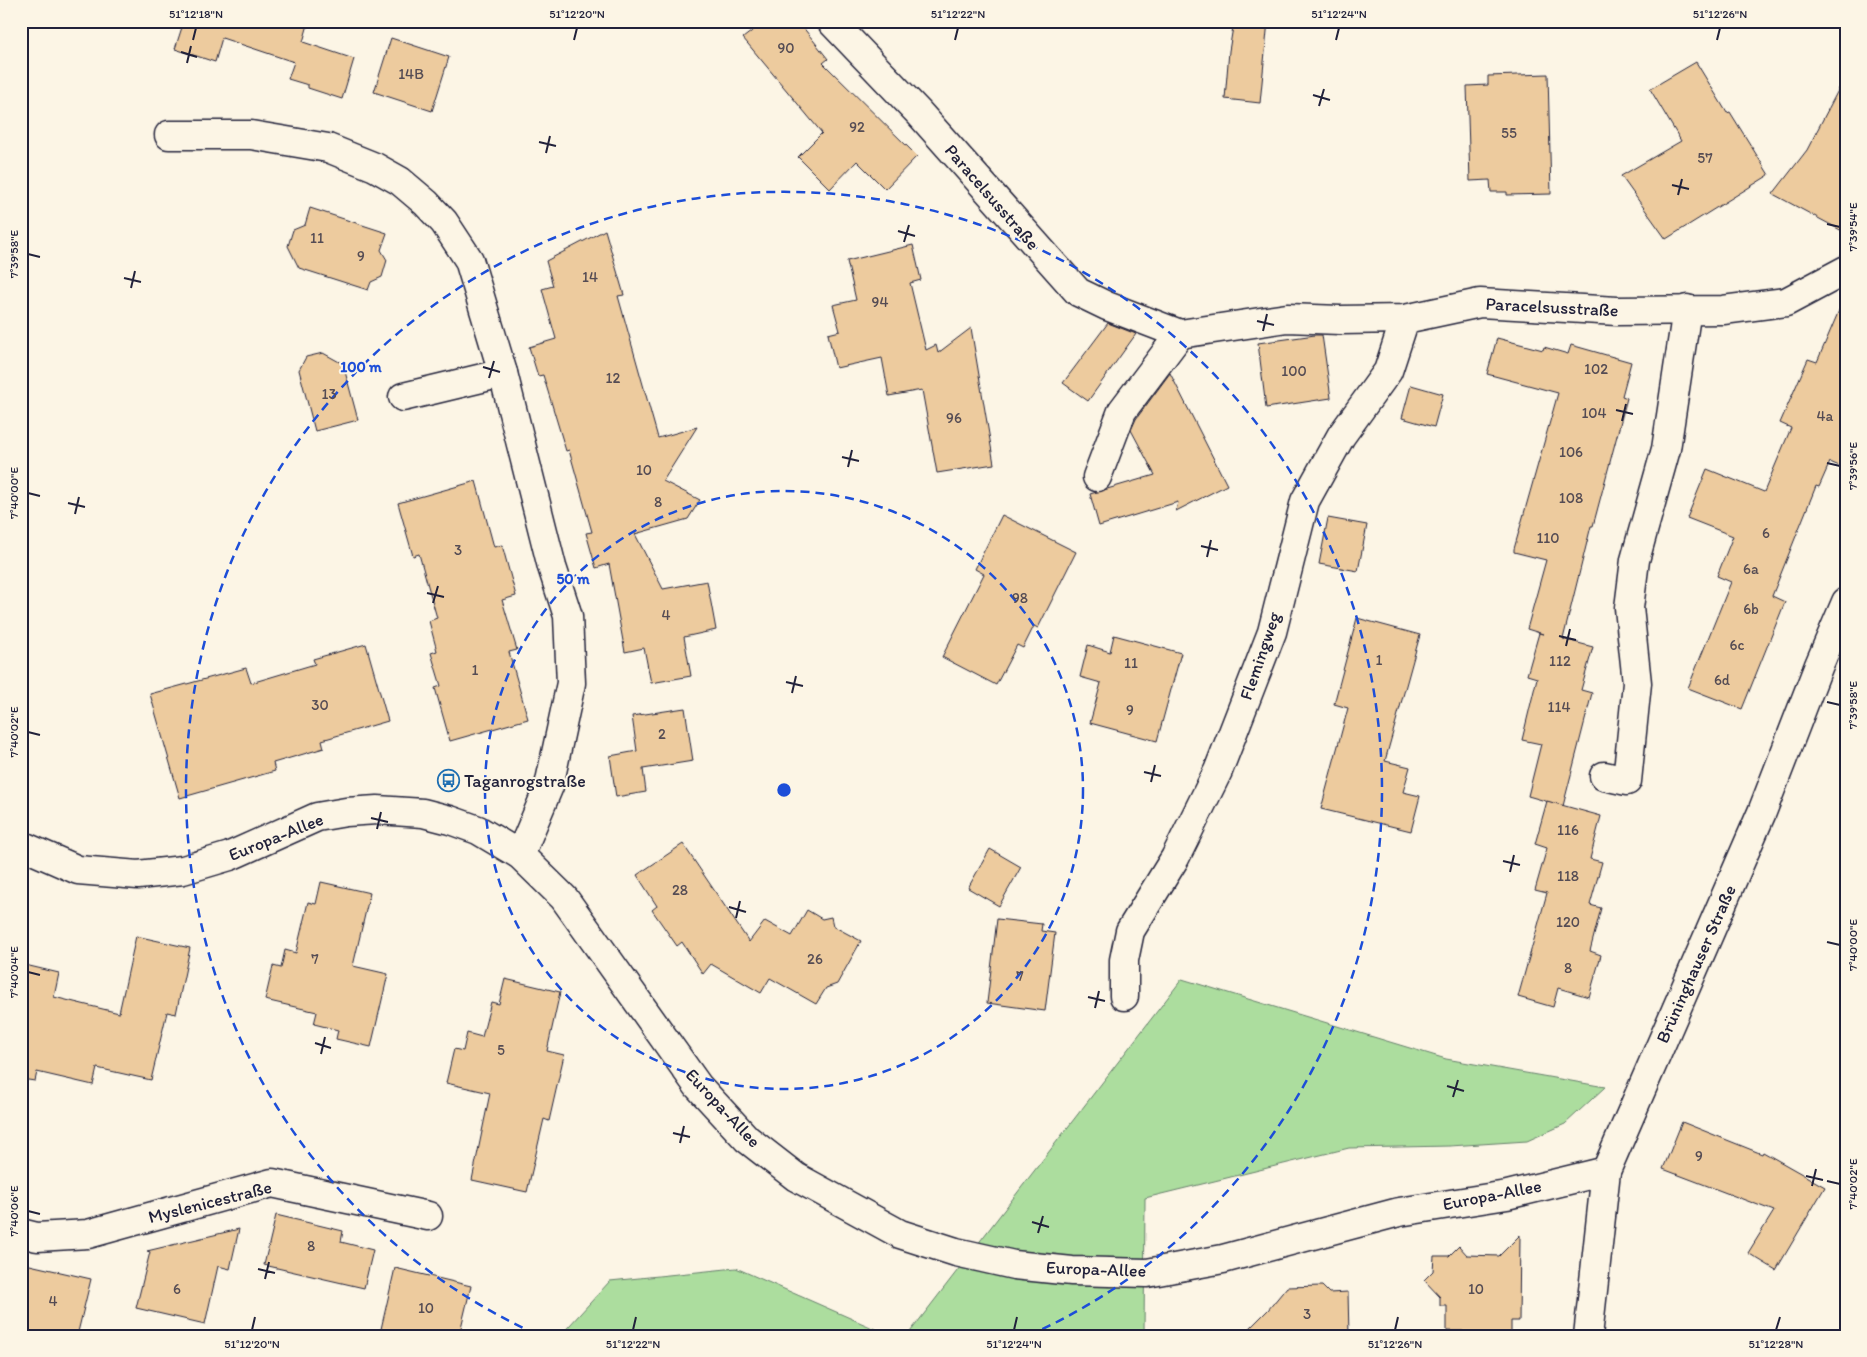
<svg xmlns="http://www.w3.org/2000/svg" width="1867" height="1357" font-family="Itim,sans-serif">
  <rect width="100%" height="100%" fill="#fcf5e5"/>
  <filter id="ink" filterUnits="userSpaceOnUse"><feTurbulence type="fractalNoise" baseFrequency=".02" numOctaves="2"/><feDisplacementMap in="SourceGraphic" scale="10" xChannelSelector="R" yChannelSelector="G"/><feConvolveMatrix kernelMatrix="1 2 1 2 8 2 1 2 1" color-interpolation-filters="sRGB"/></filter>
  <g filter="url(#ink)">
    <g fill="#acdd9e" stroke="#67806c">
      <polygon points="1182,979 1446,1059 1605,1087 1565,1124 1527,1141 1450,1146 1349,1148 1145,1198 1144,1336 907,1336"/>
      <polygon points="736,1268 891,1336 560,1336 610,1281"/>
    </g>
    <g fill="#edcb9e" stroke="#22223b">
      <polygon points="184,21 309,21 303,42 354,59 342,99 308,88 308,85 288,79 294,62 222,38 215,62 175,49"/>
      <polygon points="765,21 798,21 828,59 823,63 917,156 885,189 857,161 830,189 798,157 822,133 743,38"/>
      <polygon points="1234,21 1268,21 1260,103 1225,99 1229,51"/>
      <polygon points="391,38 449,57 432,111 374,92"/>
      <polygon points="1696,62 1727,113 1730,112 1769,175 1666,239 1621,176 1681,141 1650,89"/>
      <polygon points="1548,74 1551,194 1507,195 1507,192 1491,192 1490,180 1470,181 1467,86 1488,85 1488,76"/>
      <polygon points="1846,75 1846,233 1773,194 1807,150"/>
      <polygon points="310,208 387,233 381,250 387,260 382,277 371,282 368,290 299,268 288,246 293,230 305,225"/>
      <polygon points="605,230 624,295 618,296 658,438 697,427 663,481 700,500 688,519 635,534 663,589 707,581 716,630 684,637 691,676 651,683 644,648 625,652 609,564 596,568 586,533 592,532 569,450 566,451 543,375 538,376 529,347 556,339 542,289 553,286 546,261"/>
      <polygon points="913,245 921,280 910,283 926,350 936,345 938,353 971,328 994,464 937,473 922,390 889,396 882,358 836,368 828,334 840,331 833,305 856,300 847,261"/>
      <polygon points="1846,294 1846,469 1830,462 1819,487 1816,486 1772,596 1785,602 1742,709 1688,688 1731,582 1717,576 1733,536 1687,518 1707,469 1764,492 1791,428 1780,423 1808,359 1817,362"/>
      <polygon points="1108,323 1136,334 1088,401 1063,383"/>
      <polygon points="1315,335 1322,335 1331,398 1266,408 1258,343"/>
      <polygon points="1497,338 1543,350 1544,347 1568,354 1571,345 1631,362 1622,396 1627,398 1593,526 1591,526 1563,639 1593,647 1581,690 1592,693 1563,806 1528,796 1541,744 1522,740 1537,678 1527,675 1539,633 1543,634 1527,629 1546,560 1514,552 1514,549 1558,393 1487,374"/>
      <polygon points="323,353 343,364 358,420 315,431 299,370 306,357"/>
      <polygon points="1170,373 1227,485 1176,511 1178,502 1099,526 1090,494 1155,475 1131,430 1136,419"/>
      <polygon points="1411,385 1443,394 1434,427 1402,418"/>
      <polygon points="476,481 494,547 502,545 516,596 502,600 517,650 509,652 528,719 450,741 435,688 441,686 431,653 437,651 429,621 437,618 419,554 413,556 398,503"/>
      <polygon points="1002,515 1076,552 1038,628 1034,626 1023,648 1017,645 996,685 942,657 984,574 975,569"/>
      <polygon points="1328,518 1367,525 1358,571 1319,564"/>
      <polygon points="1357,618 1420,635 1385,761 1410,767 1403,792 1420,796 1411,831 1321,809 1348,708 1334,704"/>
      <polygon points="1114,635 1181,653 1157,741 1090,723 1101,683 1080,677 1088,645 1110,652"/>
      <polygon points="366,644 388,721 322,740 324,748 273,763 275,771 180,798 150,694 246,668 251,683 315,664 313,659"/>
      <polygon points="685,708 693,761 643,769 646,792 616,797 610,756 637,751 632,716"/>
      <polygon points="1547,801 1601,816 1590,859 1602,862 1590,905 1601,908 1590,951 1601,955 1589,997 1558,988 1553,1007 1518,997 1547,893 1535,890 1547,848 1535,844"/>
      <polygon points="683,844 749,942 765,921 792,936 807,910 822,919 831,917 833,926 861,941 837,984 826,988 816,1004 770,978 761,993 711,964 703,974 682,942 677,946 652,910 657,906 637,875"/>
      <polygon points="990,849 1021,867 999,906 968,888"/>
      <polygon points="321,882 370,893 353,966 388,974 371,1047 336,1039 338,1030 314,1024 317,1012 265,1000 273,966 281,968 285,950 296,953 308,902 316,904"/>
      <polygon points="997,919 1042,924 1041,931 1055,933 1045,1011 987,1003"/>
      <polygon points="136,936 190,948 176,1014 167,1012 151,1080 97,1068 93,1085 37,1072 35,1081 21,1079 21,964 59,973 54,997 119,1013"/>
      <polygon points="505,979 560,992 547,1051 564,1055 549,1121 544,1119 527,1192 472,1180 490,1093 446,1083 454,1049 463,1051 467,1033 482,1037 491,1002 499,1004"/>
      <polygon points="1682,1122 1762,1154 1763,1152 1825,1187 1776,1270 1748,1253 1774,1211 1663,1169"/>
      <polygon points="276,1215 343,1231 341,1242 373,1250 364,1288 264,1265"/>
      <polygon points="239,1229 230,1269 218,1266 205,1324 136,1308 150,1252 147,1251"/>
      <polygon points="1520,1235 1519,1321 1511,1321 1511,1335 1463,1336 1463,1331 1447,1331 1447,1306 1440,1306 1440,1297 1424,1280 1433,1271 1434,1256 1449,1256 1459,1246 1467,1255 1499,1256"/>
      <polygon points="21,1263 91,1279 77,1336 21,1336"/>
      <polygon points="395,1268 471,1286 459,1336 409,1336 381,1329"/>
      <polygon points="1322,1286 1329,1293 1348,1292 1349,1336 1242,1336 1268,1310 1287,1287"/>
    </g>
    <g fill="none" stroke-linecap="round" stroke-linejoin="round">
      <defs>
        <g id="minor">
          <polyline points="831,21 919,113 1078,292 1107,306 1180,334 1287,318 1340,320 1405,319 1480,303 1617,311 1723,310 1786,302 1846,270"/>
          <polyline points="169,135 251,135 328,148 375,167 400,181 426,203 444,222 469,260 503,373 552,567 568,616 571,683 549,786 520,855"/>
          <polyline points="403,397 503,373"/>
          <polyline points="1097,477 1122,411 1180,334"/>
          <polyline points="1604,776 1627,781 1637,683 1629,608 1635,560 1666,449 1687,309"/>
          <polyline points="21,845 78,870 138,875 183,870 230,856 317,817 346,812 377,810 423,813 450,820 478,830 520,855 564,898 698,1086 747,1139 796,1177 900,1234 956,1252 1014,1265 1072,1271 1147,1273 1223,1259 1399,1212 1507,1195 1606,1171"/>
          <polyline points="1124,996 1124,960 1130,931 1175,858 1218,771 1272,632 1305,501 1341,436 1388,371 1405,319"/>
          <polyline points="21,1233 37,1237 88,1234 272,1183 428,1216"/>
          <polyline points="1588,1336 1606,1171 1762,812 1819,665 1846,602"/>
        </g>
      </defs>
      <use href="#minor" stroke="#22223b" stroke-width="31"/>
      <use href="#minor" stroke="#fcf5e5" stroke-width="28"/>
    </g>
  </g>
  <path fill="none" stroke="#22223b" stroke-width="2" d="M193 40 196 28M574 40 577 28M955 40 958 28M1336 40 1339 28M1717 40 1720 28M181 52 197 57M187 63 191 46M1313 95 1330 100M1319 106 1324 89M539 142 556 146M546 153 550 136M1672 185 1689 189M1678 195 1682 179M1827 224 1840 227M898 231 915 236M904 242 909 225M28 254 40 257M124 278 141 282M131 288 135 271M1257 321 1274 325M1263 331 1267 314M483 367 500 372M489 378 494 361M1616 410 1633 414M1622 421 1626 404M842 457 859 461M1827 463 1840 466M848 467 852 450M28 493 40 496M68 503 85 507M75 514 79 497M1201 546 1218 550M1207 557 1211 540M427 593 444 597M433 603 438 586M1559 636 1576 640M1566 646 1570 629M786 682 803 686M792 693 796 676M1827 702 1840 705M28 732 40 735M1144 772 1161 776M1151 782 1155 765M371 818 388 822M377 829 381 812M1503 861 1520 865M1510 872 1514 855M729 907 746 912M736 918 740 901M1827 942 1840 945M28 972 40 975M1088 997 1105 1001M1095 1008 1099 991M315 1043 331 1048M321 1054 325 1037M1447 1086 1464 1091M1453 1097 1458 1080M673 1133 690 1137M680 1143 684 1126M1806 1176 1823 1180M1827 1181 1840 1184M1812 1186 1816 1169M28 1211 40 1214M1032 1222 1049 1227M1038 1233 1043 1216M258 1269 275 1273M265 1279 269 1262M252 1330 255 1317M633 1330 636 1317M1014 1330 1017 1317M1395 1330 1398 1317M1776 1330 1780 1317"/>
  <g fill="none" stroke="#1d4ed8" stroke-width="2.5" stroke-dasharray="9 6">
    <circle cx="784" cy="790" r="299"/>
    <path d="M536 1334A598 598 0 1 1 1032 1334"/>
  </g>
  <defs>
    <symbol id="bus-ring" viewBox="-11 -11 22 22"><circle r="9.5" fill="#fcf5e5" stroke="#1f6fb2" stroke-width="1.5"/><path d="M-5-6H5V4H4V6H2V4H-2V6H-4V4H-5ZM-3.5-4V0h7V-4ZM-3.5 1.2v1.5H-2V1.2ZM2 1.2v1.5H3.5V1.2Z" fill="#1f6fb2"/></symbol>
  </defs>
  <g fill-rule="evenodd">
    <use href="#bus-ring" x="436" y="768" width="25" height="25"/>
  </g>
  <g text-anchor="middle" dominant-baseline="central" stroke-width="4" stroke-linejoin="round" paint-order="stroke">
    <g font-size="15" fill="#554c54">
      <text x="786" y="48">90</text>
      <text x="411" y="74">14B</text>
      <text x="857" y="127">92</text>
      <text x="1509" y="133">55</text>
      <text x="1705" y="158">57</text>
      <text x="317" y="238">11</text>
      <text x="361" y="256">9</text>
      <text x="590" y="277">14</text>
      <text x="880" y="302">94</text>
      <text x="1596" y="369">102</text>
      <text x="1294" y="371">100</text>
      <text x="613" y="378">12</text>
      <text x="329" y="394">13</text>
      <text x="1594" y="413">104</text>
      <text x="1825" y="416">4a</text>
      <text x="954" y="418">96</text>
      <text x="1571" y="452">106</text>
      <text x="644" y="470">10</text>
      <text x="1571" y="498">108</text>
      <text x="658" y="502">8</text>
      <text x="1766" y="533">6</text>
      <text x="1548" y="538">110</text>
      <text x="458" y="550">3</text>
      <text x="1751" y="569">6a</text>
      <text x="1020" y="598">98</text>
      <text x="1751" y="609">6b</text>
      <text x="666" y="615">4</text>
      <text x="1737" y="645">6c</text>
      <text x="1379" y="660">1</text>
      <text x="1560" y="661">112</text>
      <text x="1131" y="663">11</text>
      <text x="475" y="670">1</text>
      <text x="1722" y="680">6d</text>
      <text x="320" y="705">30</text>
      <text x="1559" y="707">114</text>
      <text x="1130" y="710">9</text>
      <text x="662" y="734">2</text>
      <text x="1568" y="830">116</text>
      <text x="1568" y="876">118</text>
      <text x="680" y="890">28</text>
      <text x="1568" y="922">120</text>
      <text x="315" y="959">7</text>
      <text x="815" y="959">26</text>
      <text x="1568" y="968">8</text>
      <text x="1020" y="976">7</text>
      <text x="501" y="1050">5</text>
      <text x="1699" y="1156">9</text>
      <text x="311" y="1246">8</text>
      <text x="177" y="1289">6</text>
      <text x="1476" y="1289">10</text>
      <text x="53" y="1301">4</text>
      <text x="426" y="1308">10</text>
      <text x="1307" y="1314">3</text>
    </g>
    <g font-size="18" fill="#22223b" stroke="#fcf5e5">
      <text transform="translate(992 197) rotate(49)">Paracelsusstraße</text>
      <text transform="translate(1552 307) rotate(3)">Paracelsusstraße</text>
      <text transform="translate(1260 656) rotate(-71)">Flemingweg</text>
      <text transform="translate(276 837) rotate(-22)">Europa-Allee</text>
      <text transform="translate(1696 964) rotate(-66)">Brüninghauser Straße</text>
      <text transform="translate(723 1108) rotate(47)">Europa-Allee</text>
      <text transform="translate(1492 1195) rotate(-11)">Europa-Allee</text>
      <text transform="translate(210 1202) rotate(-14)">Myslenicestraße</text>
      <text transform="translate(1096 1269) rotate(2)">Europa-Allee</text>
    </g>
    <g font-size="18" fill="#22223b" stroke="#fcf5e5" text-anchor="start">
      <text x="464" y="781">Taganrogstraße</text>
    </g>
  </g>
  <circle cx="784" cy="790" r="8" fill="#1d4ed8" stroke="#fcf5e5" stroke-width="2.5"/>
  <g font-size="15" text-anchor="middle" font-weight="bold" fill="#1d4ed8" stroke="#fcf5e5" stroke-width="4" stroke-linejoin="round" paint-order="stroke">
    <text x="361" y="372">100 m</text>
    <text x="573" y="584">50 m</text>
  </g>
  <rect width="1867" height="1357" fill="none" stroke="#fcf5e5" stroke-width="55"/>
  <rect x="28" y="28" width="1812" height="1302" fill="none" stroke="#22223b" stroke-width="2"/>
  <g font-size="12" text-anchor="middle" fill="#22223b">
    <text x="196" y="18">51°12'18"N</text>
    <text x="577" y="18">51°12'20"N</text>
    <text x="958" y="18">51°12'22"N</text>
    <text x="1339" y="18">51°12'24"N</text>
    <text x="1720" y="18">51°12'26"N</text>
    <text transform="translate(1853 227) rotate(-90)" y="4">7°39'54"E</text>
    <text transform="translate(14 254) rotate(-90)" y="4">7°39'58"E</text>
    <text transform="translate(1853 466) rotate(-90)" y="4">7°39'56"E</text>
    <text transform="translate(14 493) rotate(-90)" y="4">7°40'00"E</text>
    <text transform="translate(1853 705) rotate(-90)" y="4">7°39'58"E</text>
    <text transform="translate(14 732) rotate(-90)" y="4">7°40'02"E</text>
    <text transform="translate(1853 945) rotate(-90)" y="4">7°40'00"E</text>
    <text transform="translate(14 972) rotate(-90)" y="4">7°40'04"E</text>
    <text transform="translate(1853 1184) rotate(-90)" y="4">7°40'02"E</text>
    <text transform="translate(14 1211) rotate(-90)" y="4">7°40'06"E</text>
    <text x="252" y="1348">51°12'20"N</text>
    <text x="633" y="1348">51°12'22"N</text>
    <text x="1014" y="1348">51°12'24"N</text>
    <text x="1395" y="1348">51°12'26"N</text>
    <text x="1776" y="1348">51°12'28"N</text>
  </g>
</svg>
